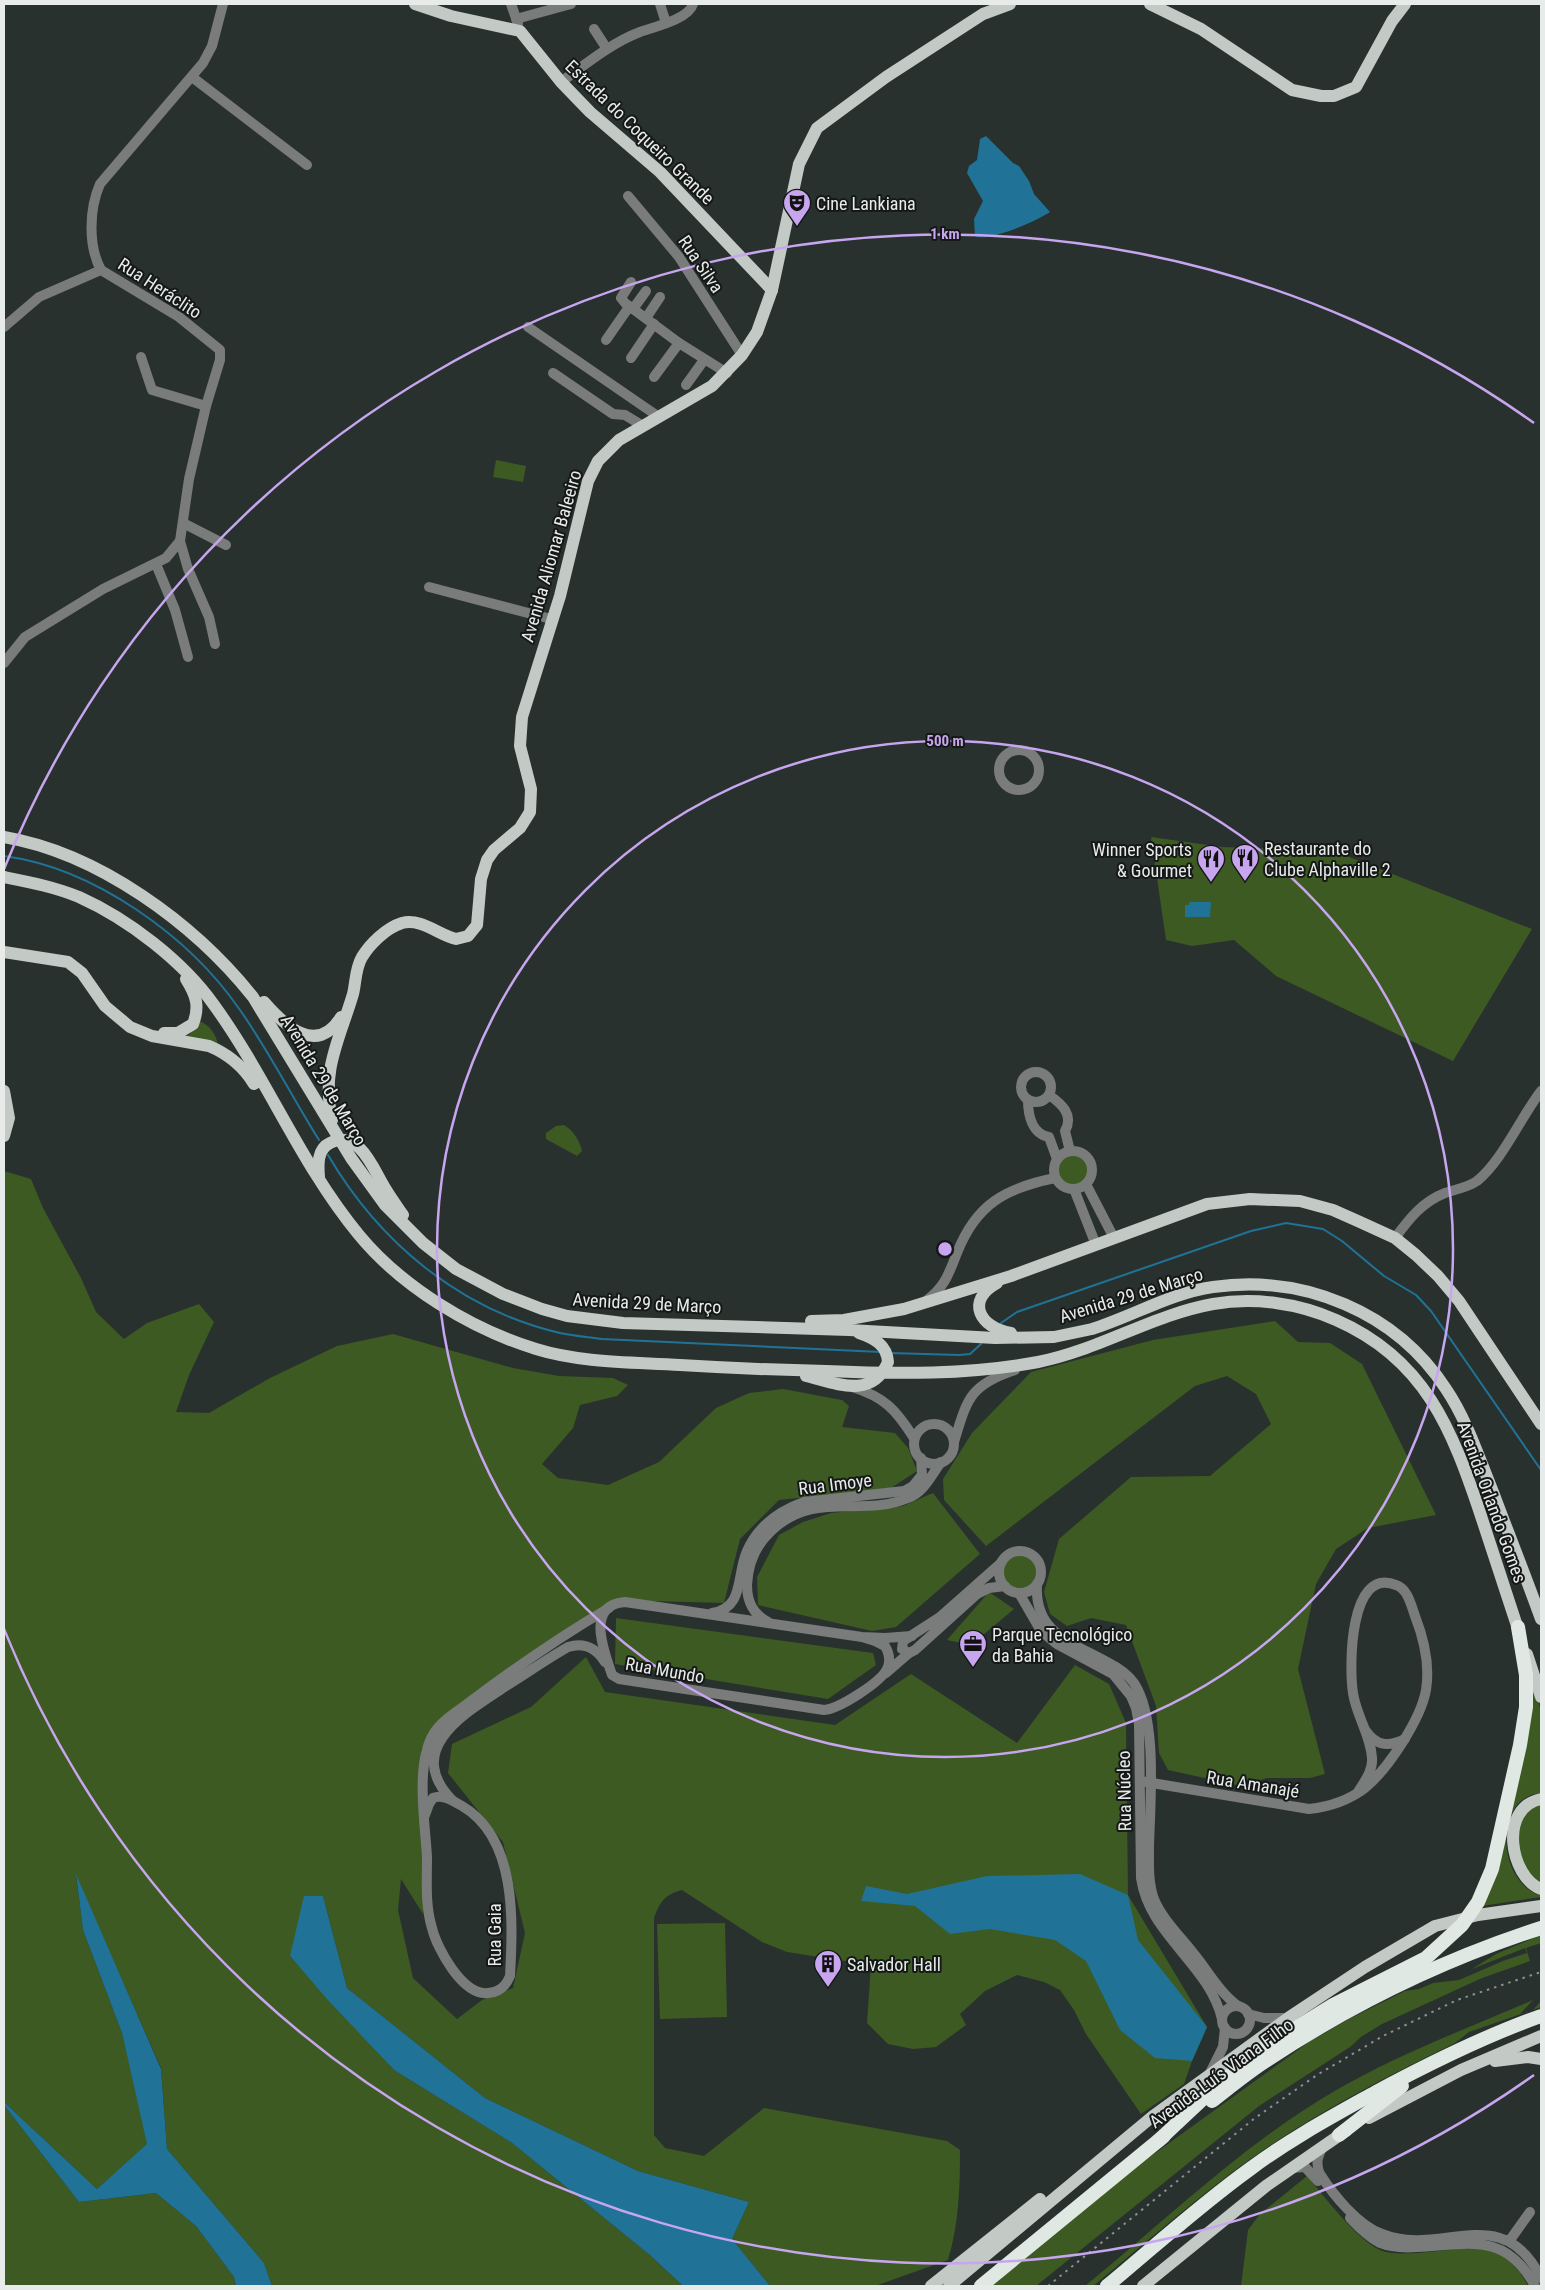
<svg xmlns="http://www.w3.org/2000/svg" width="1545" height="2290" font-family="'Roboto Condensed',sans-serif">
  <rect width="100%" height="100%" fill="#29312f"/>
  <g fill="#3c5a22">
    <polygon points="496,460 526,466 523,482 493,477"/>
    <polygon points="1151,837 1222,847 1334,851 1532,929 1453,1061 1276,976 1234,940 1192,946 1166,940"/>
    <path d="M199 1021C210 1025 216 1034 218 1045L184 1037 190 1034Z"/>
    <path d="M564 1125C573 1130 580 1141 582 1151L577 1156 546 1139V1133L556 1126Z"/>
    <circle cx="1073" cy="1170" r="15"/>
    <path d="M4 1171 31 1179 43 1208 81 1278 96 1312 124 1339 147 1323 199 1304 214 1322 189 1375 176 1412 209 1413 270 1378 337 1346 393 1334 513 1368 559 1376 613 1378 628 1385 617 1396 580 1405 573 1428 542 1464 558 1478 608 1485 659 1462 716 1408 749 1393 783 1389 842 1400 849 1406 842 1427 895 1433 908 1448 917 1471 891 1488 779 1500 740 1539 724 1603 615 1600 435 1727 421 1750 423 1914 401 1879 398 1910 413 1978 457 2019 482 2000 513 1988 525 1933 503 1842 448 1773 452 1744 531 1707 586 1657 605 1692 835 1725 911 1674 1017 1743 1075 1665 1109 1684 1126 1723 1128 1895 1207 2027 1192 2061 1184 2084 1141 2114 1086 2034 1074 2010 1060 1990 1044 1982 1017 1975 985 1991 960 2014 966 2025 936 2047 913 2049 888 2044 867 2023 871 1965 787 1952 762 1942 682 1890C666 1894 660 1901 654 1918V2135L665 2148 704 2156 764 2108 947 2141 960 2150C960 2187 959 2224 948 2260L875 2286H770L732 2239 749 2202 638 2171 485 2098 347 1988 323 1896 290 1956 394 2070 512 2143 651 2256 683 2286H272L264 2263 167 2149 161 2068 76 1876 83 1930 122 2033 148 2144 97 2189 4 2102Z"/>
    <polygon points="1275,1321 1298,1342 1330,1343 1362,1364 1436,1515 1368,1528 1336,1549 1316,1584 1298,1669 1325,1774 1310,1778 1267,1778 1241,1786 1168,1770 1159,1753 1156,1706 1126,1625 1091,1618 1067,1626 1050,1614 1044,1592 1059,1539 1131,1477 1210,1476 1271,1424 1256,1394 1227,1376 1195,1386 986,1546 944,1500 943,1479 972,1433 1031,1372 1153,1340"/>
    <polygon points="933,1493 980,1554 896,1627 872,1631 758,1605 757,1577 779,1535 803,1522 831,1513 903,1506"/>
    <circle cx="1020" cy="1571" r="17"/>
    <polygon points="989,1592 1014,1609 971,1645 947,1640"/>
    <polygon points="616,1618 873,1653 876,1665 828,1699 615,1664"/>
    <path d="M1533 1683 1541 1711V1793C1491 1797 1498 1885 1541 1895V1897L1482 1906Z"/>
    <path d="M1541 1802V1883C1516 1869 1515 1837 1523 1813Z"/>
    <polygon points="725,1923 727,2017 660,2019 657,1924"/>
    <polygon points="1541,1935 1541,1943 1526,1948 1530,1961 1482,1978 1382,2024 1361,2037 1350,2047 1259,2106 1036,2286 992,2286 1129,2172 1309,2042 1349,2019 1405,1991 1419,1989 1433,1983 1459,1980 1503,1961 1527,1953 1525,1948 1472,1969 1496,1954"/>
    <path d="M1533 2000 1520 2014 1533 2010 1541 2001V2007L1469 2032 1455 2043C1386 2077 1319 2111 1256 2155 1199 2195 1147 2242 1093 2286H1085C1166 2220 1242 2145 1333 2092 1396 2055 1466 2029 1533 2000Z"/>
    <polygon points="4,2105 79,2202 156,2193 196,2226 234,2277 236,2286 4,2286"/>
    <path d="M1307 2176C1326 2198 1355 2238 1380 2250 1392 2255 1405 2253 1418 2253 1465 2249 1503 2236 1528 2286H1241L1248 2230 1260 2214Z"/>
  </g>
  <g fill="#207396">
    <path d="M986 136 1013 163 1019 166 1029 181 1034 194 1050 212C1039 220 987 243 975 236L974 219 983 201 967 173 969 166 977 160 980 139Z"/>
    <polygon points="1189,902 1211,902 1210,917 1185,917 1185,905 1189,905"/>
    <polygon points="76,1874 161,2069 167,2149 264,2263 272,2286 236,2286 234,2277 196,2226 156,2193 79,2202 4,2105 4,2102 97,2189 147,2144 122,2033 83,1930"/>
    <polygon points="1080,1874 1128,1895 1138,1940 1207,2027 1192,2061 1155,2058 1120,2030 1086,1961 1055,1940 990,1929 950,1934 915,1906 861,1901 866,1886 907,1894 987,1876"/>
    <polygon points="304,1896 323,1896 347,1988 485,2098 638,2171 749,2202 732,2239 770,2286 683,2286 651,2256 512,2143 394,2070 327,1999 290,1956"/>
  </g>
  <g fill="none" stroke-linecap="round" stroke-linejoin="round">
    <g stroke="#207396" stroke-width="2">
      <path d="M4 856C94 868 189 936 240 1010 269 1051 292 1097 319 1140"/>
      <path d="M328 1155C379 1242 460 1310 560 1333 574 1336 588 1337 602 1339L881 1352"/>
      <polyline points="1001,1323 1017,1312 1251,1231 1286,1223 1323,1229 1342,1241 1384,1276 1416,1295 1431,1311 1541,1470"/>
      <polyline points="890,1353 959,1355 970,1354 981,1344"/>
    </g>
    <g stroke="#797c7a" stroke-width="10">
      <polyline points="511,4 518,24"/>
      <polyline points="660,4 666,23"/>
      <polyline points="516,19 571,4"/>
      <polyline points="594,29 607,49"/>
      <polyline points="192,77 307,165"/>
      <path d="M561 82C586 64 611 43 640 32 654 27 689 19 693 4"/>
      <polyline points="628,196 679,257 742,355"/>
      <polyline points="631,282 621,298 625,303 679,343 727,373"/>
      <polyline points="633,309 646,291"/>
      <polyline points="646,318 660,297"/>
      <polyline points="4,327 39,297 101,270"/>
      <polyline points="528,327 659,417"/>
      <polyline points="606,340 629,307"/>
      <polyline points="141,357 152,390 206,406"/>
      <polyline points="631,358 654,324"/>
      <polyline points="553,373 613,414 625,415 643,426"/>
      <polyline points="654,377 679,343"/>
      <polyline points="686,385 704,360"/>
      <polyline points="183,523 226,545"/>
      <polyline points="156,564 175,610 188,657"/>
      <polyline points="429,587 551,619"/>
      <path d="M215 644 209 617 188 569 180 541 189 479 206 406 220 360V350L179 317 101 270C88 246 89 209 100 184L203 63 212 46 223 4"/>
      <polyline points="4,663 25,637 103,589 166,558 180,541"/>
      <circle cx="1019" cy="770" r="20"/>
      <circle cx="1036" cy="1087" r="15"/>
      <path d="M1049 1095C1062 1104 1074 1115 1065 1131L1070 1151"/>
      <path d="M1028 1100C1028 1115 1032 1134 1049 1137L1057 1159"/>
      <circle cx="1073" cy="1170" r="19"/>
      <polyline points="1086,1184 1114,1238"/>
      <polyline points="1074,1189 1096,1245"/>
      <path d="M1395 1238C1409 1219 1422 1202 1445 1193 1456 1189 1467 1188 1477 1181 1502 1161 1521 1117 1541 1091"/>
      <path d="M927 1300C945 1287 949 1273 957 1253 976 1204 1006 1188 1055 1178"/>
      <path d="M852 1387C885 1397 896 1410 914 1438"/>
      <circle cx="934" cy="1444" r="20"/>
      <path d="M954 1442C967 1400 969 1385 1015 1370"/>
      <circle cx="1020" cy="1572" r="21"/>
      <polyline points="1001,1563 940,1617 903,1641 902,1649 909,1653 915,1650 977,1594 989,1588 1005,1586"/>
      <path d="M1037 1584C1034 1633 1071 1642 1107 1662 1117 1667 1127 1673 1134 1683 1158 1719 1150 1803 1149 1847 1149 1864 1148 1883 1154 1899 1162 1919 1181 1937 1194 1954 1208 1971 1220 1993 1238 2006"/>
      <path d="M1019 1593 1041 1631 1057 1644 1113 1674 1131 1696 1136 1708 1139 1724 1141 1878C1149 1935 1209 1964 1222 2019"/>
      <path d="M712 1613C745 1608 736 1575 747 1551 758 1526 779 1511 804 1502L904 1491 913 1486 922 1475 921 1458"/>
      <path d="M768 1622C753 1614 747 1602 747 1585 748 1564 756 1545 771 1531 815 1489 861 1518 908 1498 924 1492 931 1476 941 1462"/>
      <path d="M862 1637 875 1641 885 1646C889 1653 891 1661 887 1669 881 1682 839 1709 824 1710L619 1679 612 1675C604 1651 585 1605 625 1602L862 1637 885 1638 912 1636"/>
      <polyline points="886,1673 909,1653"/>
      <path d="M1366 1731C1376 1746 1389 1747 1405 1739"/>
      <path d="M1140 1781 1309 1809C1329 1807 1349 1800 1365 1788 1388 1769 1421 1719 1426 1690 1430 1665 1424 1639 1415 1616 1411 1605 1408 1589 1396 1585 1349 1566 1349 1667 1353 1693 1356 1715 1371 1736 1372 1758 1373 1771 1364 1782 1358 1792"/>
      <path d="M452 1800C402 1748 467 1712 506 1686 527 1673 547 1659 568 1647 585 1642 596 1648 605 1662"/>
      <path d="M425 1815 429 1804 433 1798C443 1794 453 1801 462 1806 517 1838 513 1921 510 1976 506 1986 500 1992 488 1993 463 1996 437 1949 432 1928 425 1905 427 1881 427 1857 425 1822 415 1763 434 1733 442 1720 458 1711 471 1701 515 1668 561 1636 609 1608"/>
      <circle cx="1236" cy="2020" r="14"/>
      <polyline points="1248,2014 1264,2018 1288,2018"/>
      <polyline points="1211,2071 1223,2047 1225,2028"/>
      <path d="M1323 2146C1318 2156 1315 2163 1320 2174 1334 2196 1358 2225 1382 2234 1441 2258 1502 2199 1541 2278"/>
      <polyline points="1291,2168 1305,2167 1318,2181"/>
      <path d="M1350 2218C1359 2228 1368 2237 1380 2243 1392 2248 1405 2248 1418 2247 1470 2244 1506 2232 1535 2286"/>
      <polyline points="1505,2240 1510,2240 1530,2212"/>
    </g>
    <g stroke="#c3c9c5" stroke-width="12">
      <polyline points="415,4 451,16 520,31 561,82 590,112 660,172 772,290"/>
      <polyline points="1150,4 1201,29 1292,90 1321,96 1334,96 1356,87 1392,21 1405,4"/>
      <path d="M4 837C98 853 194 923 253 997L351 1158 385 1205 423 1243 456 1269 503 1294 542 1309 567 1316 623 1323 849 1330 995 1338 1054 1337 1092 1329C1133 1316 1171 1293 1213 1287 1304 1274 1396 1312 1446 1389 1467 1420 1479 1458 1493 1492 1509 1535 1526 1577 1541 1619"/>
      <path d="M4 877C29 882 55 887 79 897 128 919 183 961 214 1005 267 1078 301 1165 359 1235 402 1287 471 1329 536 1349 581 1363 633 1362 680 1365 729 1368 777 1370 826 1371 896 1374 969 1375 1038 1362 1099 1350 1152 1315 1213 1304 1254 1297 1298 1303 1336 1320 1425 1359 1452 1429 1481 1516 1494 1555 1507 1595 1520 1635"/>
      <path d="M4 952 68 962 82 973 105 1006 130 1027 152 1036 209 1046C228 1054 243 1066 254 1084"/>
      <path d="M264 1002C284 1025 317 1057 341 1017"/>
      <path d="M164 1033H178L193 1024C200 1006 196 995 186 979"/>
      <polyline points="4,1091 9,1118 4,1136"/>
      <path d="M332 1120C321 1070 339 1041 353 994 356 982 355 969 362 957 370 944 386 928 402 923 421 918 439 935 456 939L468 936 477 925 481 879 487 860 494 850 520 828 530 812 531 789 520 746 522 717 560 596 588 481 598 461 619 440 712 386 742 355 757 332 772 290 799 164 817 128 886 77 983 14 1010 4"/>
      <path d="M319 1177C318 1165 317 1149 330 1143 357 1129 372 1165 382 1183 388 1194 396 1205 403 1215"/>
      <path d="M997 1283C965 1301 980 1328 1011 1333"/>
      <polyline points="811,1321 844,1320 904,1309 1011,1276 1207,1204 1250,1199 1300,1201 1333,1210 1360,1222 1395,1238 1416,1255 1438,1276 1459,1301 1541,1424"/>
      <path d="M806 1376C835 1383 872 1400 888 1362 887 1345 874 1338 859 1333"/>
      <polyline points="1527,1654 1541,1697"/>
      <path d="M1541 1799C1498 1808 1510 1877 1541 1889"/>
      <polyline points="1495,2061 1528,2057 1541,2059"/>
      <polyline points="1369,2118 1461,2070 1541,2036"/>
      <polyline points="931,2286 1040,2199"/>
      <polyline points="949,2286 1153,2116 1288,2018 1365,1967 1435,1926 1478,1915 1541,1906"/>
      <polyline points="1143,2286 1266,2186 1347,2130"/>
    </g>
    <g stroke="#e0e8e3" stroke-width="14">
      <path d="M1212 2101C1230 2087 1248 2072 1267 2060 1352 2004 1445 1959 1541 1928"/>
      <polyline points="1339,2135 1402,2086"/>
      <polyline points="1158,2141 1221,2082 1268,2045 1333,2005 1426,1958 1462,1925 1478,1902 1492,1869 1520,1745 1526,1707 1526,1675 1518,1627"/>
      <polyline points="981,2286 1164,2136"/>
      <path d="M1107 2286C1154 2247 1200 2205 1250 2169 1290 2139 1333 2116 1376 2092 1430 2063 1484 2036 1541 2016"/>
    </g>
    <polyline stroke="#8b9190" stroke-width="2" stroke-dasharray="2.5 5" stroke-linecap="butt" points="1048,2286 1255,2118 1317,2075 1383,2036 1457,2000 1541,1972"/>
  </g>
  <g fill="none" stroke="#c7a6ef" stroke-width="2.5">
    <circle cx="945" cy="1249" r="508"/>
    <path d="M1534 2075A1015 1015 0 0 1 4 1629M4 869A1015 1015 0 0 1 1534 423"/>
  </g>
  <defs>
    <symbol id="theatre-pin" viewBox="-11 -11 22 30"><path d="M0 17L-7.5 6A9.5 9.5 0 1 1 7.5 6Z" fill="#c7a6ef" stroke="#151817"/><path d="M-5-5.5Q0-4 5-5.5V0Q5 5 0 6Q-5 5-5 0ZM-3.3-2.5H-1v1.5H-3.3ZM1-2.5H3.3v1.5H1ZM-2.8 1Q0 5.5 2.8 1Z" fill="#111"/></symbol>
    <symbol id="restaurant-pin" viewBox="-11 -11 22 30"><path d="M0 17L-7.5 6A9.5 9.5 0 1 1 7.5 6Z" fill="#c7a6ef" stroke="#151817"/><path d="M-5-6h1v4h1v-4h1v4h1v-4h1v5L-1.5 .5V6h-2V.5L-5-1ZM5-6V6H3V1.5H1.5Q1.5-4 5-6Z" fill="#111"/></symbol>
    <symbol id="office-pin" viewBox="-11 -11 22 30"><path d="M0 17L-7.5 6A9.5 9.5 0 1 1 7.5 6Z" fill="#c7a6ef" stroke="#151817"/><path d="M-6-3h4V-5.5h4V-3h4V5H-6ZM-1-4.5V-3h2v-1.5ZM-6 0V1H6V0Z" fill="#111"/></symbol>
    <symbol id="building-pin" viewBox="-11 -11 22 30"><path d="M0 17L-7.5 6A9.5 9.5 0 1 1 7.5 6Z" fill="#c7a6ef" stroke="#151817"/><path d="M-4-6H4V6H1V3H-1V6H-4ZM-2.5-4.3h1.7v1.8h-1.7ZM.8-4.3h1.7v1.8H.8ZM-2.5-1h1.7V.8h-1.7ZM.8-1h1.7V.8H.8Z" fill="#111"/></symbol>
  </defs>
  <g fill-rule="evenodd">
    <use href="#theatre-pin" x="781" y="187" width="32" height="43"/>
    <use href="#restaurant-pin" x="1229" y="842" width="32" height="43"/>
    <use href="#restaurant-pin" x="1195" y="843" width="32" height="43"/>
    <use href="#office-pin" x="957" y="1628" width="32" height="43"/>
    <use href="#building-pin" x="812" y="1948" width="32" height="43"/>
  </g>
  <g text-anchor="middle" dominant-baseline="central" stroke-width="4" stroke-linejoin="round" paint-order="stroke">
    <g font-size="18" fill="#e7eceb" stroke="#151817">
      <text transform="translate(640 132) rotate(44)">Estrada do Coqueiro Grande</text>
      <text transform="translate(701 264) rotate(56)">Rua Silva</text>
      <text transform="translate(160 288) rotate(33)">Rua Heráclito</text>
      <text transform="translate(551 556) rotate(-74)">Avenida Aliomar Baleeiro</text>
      <text transform="translate(324 1080) rotate(59)">Avenida 29 de Março</text>
      <text transform="translate(1131 1295) rotate(-17)">Avenida 29 de Março</text>
      <text transform="translate(647 1303) rotate(3)">Avenida 29 de Março</text>
      <text transform="translate(835 1484) rotate(-7)">Rua Imoye</text>
      <text transform="translate(1492 1502) rotate(70)">Avenida Orlando Gomes</text>
      <text transform="translate(665 1670) rotate(10)">Rua Mundo</text>
      <text transform="translate(1253 1784) rotate(9)">Rua Amanajé</text>
      <text transform="translate(1124 1791) rotate(-91)">Rua Núcleo</text>
      <text transform="translate(494 1935) rotate(-90)">Rua Gaia</text>
      <text transform="translate(1221 2073) rotate(-36)">Avenida Luís Viana Filho</text>
    </g>
    <g font-size="18" fill="#e7eceb" stroke="#151817" text-anchor="start">
      <text x="816" y="203">Cine Lankiana</text>
      <text x="1264" y="848">Restaurante do<tspan x="1264" dy="21">Clube Alphaville 2</tspan></text>
      <text x="1192" y="849" text-anchor="end">Winner Sports<tspan x="1192" dy="21">&amp; Gourmet</tspan></text>
      <text x="992" y="1634">Parque Tecnológico<tspan x="992" dy="21">da Bahia</tspan></text>
      <text x="847" y="1964">Salvador Hall</text>
    </g>
  </g>
  <circle cx="945" cy="1249" r="8" fill="#c7a6ef" stroke="#151817" stroke-width="2.5"/>
  <g font-size="15" text-anchor="middle" font-weight="bold" fill="#c7a6ef" stroke="#151817" stroke-width="4" stroke-linejoin="round" paint-order="stroke">
    <text x="945" y="239">1 km</text>
    <text x="945" y="746">500 m</text>
  </g>
  <rect width="1545" height="2290" fill="none" stroke="#e7eceb" stroke-width="10"/>
</svg>
